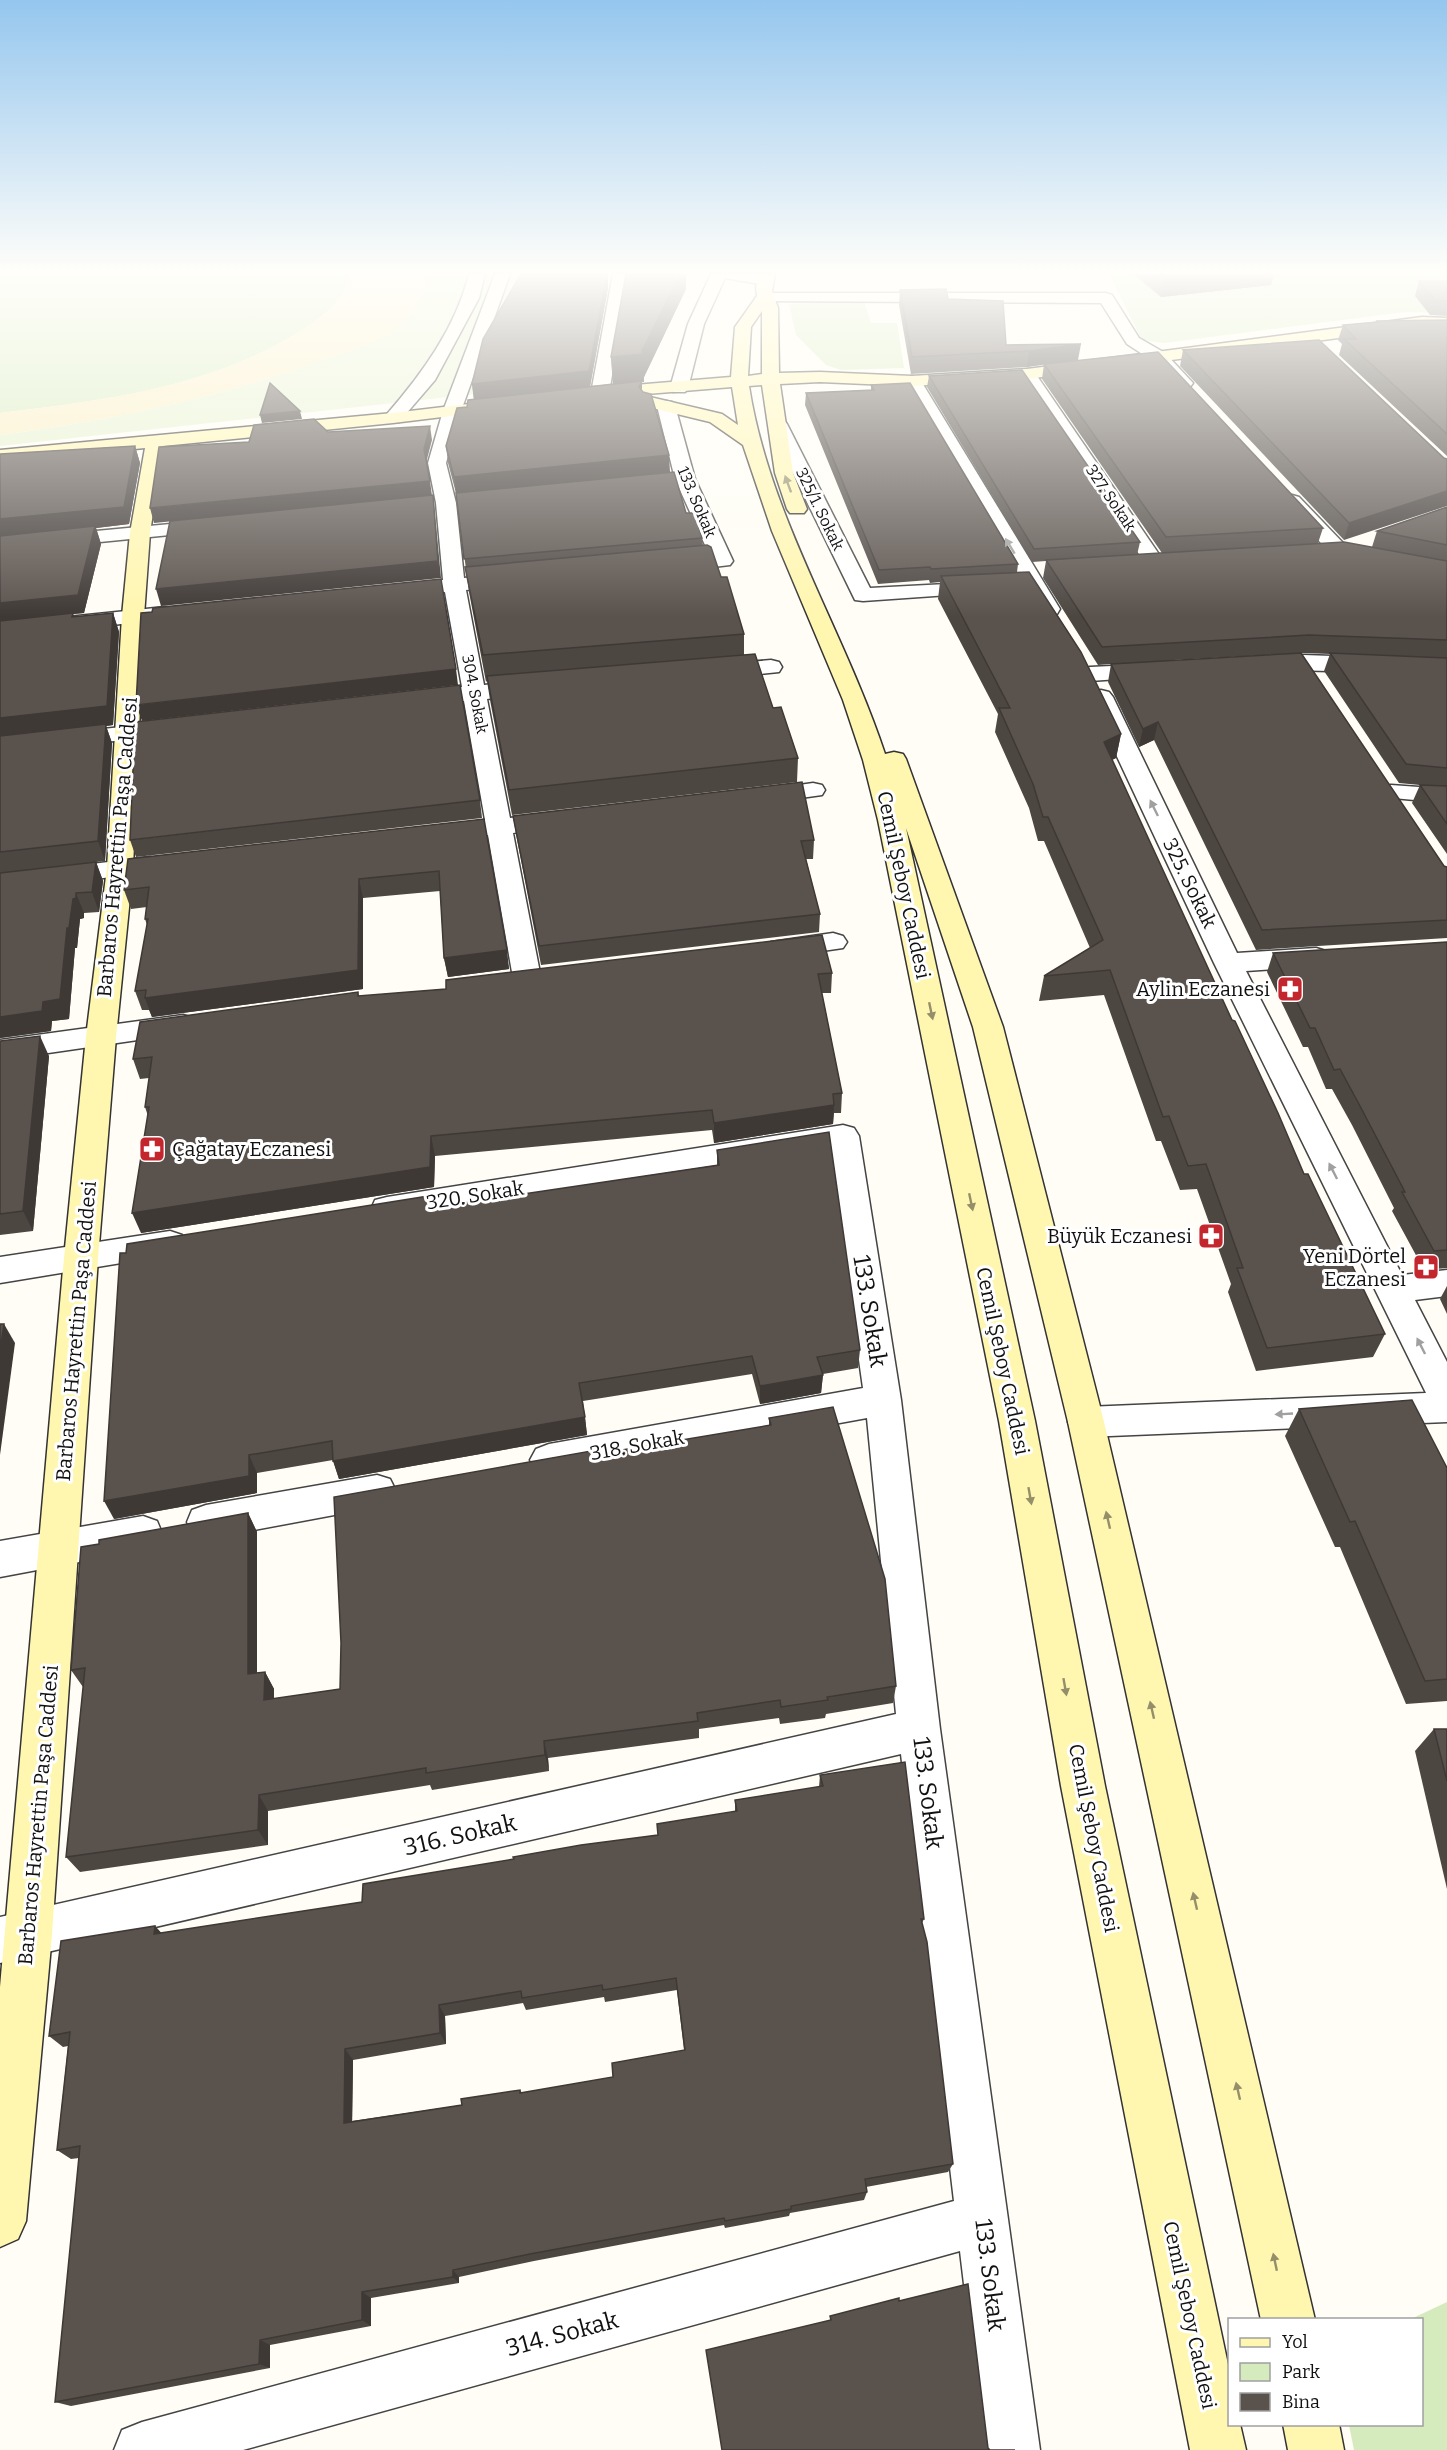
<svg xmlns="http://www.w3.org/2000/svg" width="1447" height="2450" font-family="Bitter,serif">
  <rect width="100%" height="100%" fill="#fffdf5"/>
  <g fill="#d5ebbd">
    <path d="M0 274H351C344 302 320 319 297 333 209 388 101 401 0 413Z"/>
    <polygon points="1109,274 1447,274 1447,313 1405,312 1164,343 1142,340"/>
    <polygon points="864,301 871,323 897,323 904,368 841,370 826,365 796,335 789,304"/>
    <polygon points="1447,2302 1447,2450 1354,2450 1349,2425 1422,2424 1422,2320 1411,2319"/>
  </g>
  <path fill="#fbeec1" d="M351 274H423L427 281C422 299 408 322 392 333 377 343 338 354 320 361 216 399 110 421 0 435V413C101 401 209 388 297 333 320 319 344 302 351 274Z"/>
  <path fill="#e6f2cf" d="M423 274H524L476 394 0 446V435C110 421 216 399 320 361 338 354 376 343 392 333 408 322 422 299 427 281Z"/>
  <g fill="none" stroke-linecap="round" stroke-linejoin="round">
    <defs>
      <g id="street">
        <path d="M469 274H485L479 298 435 380 399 422H387L384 418 387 414C422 374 456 327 469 274Z"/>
        <polygon points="495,274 510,274 461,411 446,463 456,503 464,578 512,574 519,576 522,580 519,584 512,586 466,590 484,685 532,680 540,682 543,687 540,692 487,699 510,818 558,812 567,815 571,820 567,825 513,833 541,978 537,985 527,987 517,985 513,978 488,835 440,841 431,838 427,833 431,828 485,820 464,701 416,706 408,704 404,699 408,694 462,687 445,592 399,596 392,594 388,590 392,586 443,580 436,503 428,463 443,411"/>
        <polygon points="613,274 629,274 609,393 606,397 594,397 591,393"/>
        <polygon points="711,274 759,274 770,277 773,280 765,285 725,278 704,324 688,388 685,392 673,392 670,388 688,324"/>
        <polygon points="763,293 1106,293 1112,295 1139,338 1165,353 1193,383 1190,387 1178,387 1153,361 1127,344 1101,303 757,301 755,298"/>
        <polygon points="1027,369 1033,370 1165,563 1162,567 1155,569 1148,567 1145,563 1018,374 1021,370"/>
        <polygon points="912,376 918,377 921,381 1060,609 1057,614 1049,615 1041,614 1038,609 903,381 906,377"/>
        <polygon points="666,401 672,402 675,406 695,479 733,561 730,565 671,572 664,570 661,566 664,562 710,556 675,479 657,406 660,402"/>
        <polygon points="778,419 784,420 787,424 870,588 985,582 992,584 996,588 992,592 863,601 855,600 769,424 772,420"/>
        <polygon points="1292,495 1299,497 1346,546 1447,566 1447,578 1332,555 1282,501 1285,497"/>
        <polygon points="213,520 220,522 223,526 220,530 0,552 0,540"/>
        <polygon points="165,607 173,608 176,613 173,618 0,638 0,624"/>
        <polygon points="1304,655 1447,660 1447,674 1255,669 1252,664 1255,659"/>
        <polygon points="771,660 779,662 782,667 779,672 715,679 707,677 704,672 707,667 715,665"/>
        <polygon points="1155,664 1163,666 1166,671 1163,676 1090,681 1082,679 1079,674 1082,669 1090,667"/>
        <polygon points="1101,690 1109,692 1113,697 1237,953 1316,948 1326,951 1330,957 1326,963 1316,966 1246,971 1402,1275 1447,1270 1447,1296 1415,1300 1447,1362 1447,1422 1086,1437 1073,1433 1068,1422 1073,1411 1086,1407 1426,1393 1214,963 1089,697 1093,692"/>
        <polygon points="159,723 167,725 171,730 167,735 0,754 0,740"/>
        <polygon points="813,783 822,785 825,790 822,795 759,804 750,802 747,797 750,792"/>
        <polygon points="1391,785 1447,789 1447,803 1382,797 1379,792 1382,787"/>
        <polygon points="150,857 159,859 163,865 159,871 0,891 0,875"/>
        <polygon points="833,933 843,936 847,942 843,948 781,957 771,954 767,948 771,942"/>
        <polygon points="183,1015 193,1018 198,1025 193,1032 0,1060 0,1040"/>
        <polygon points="843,1125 854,1128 859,1136 901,1400 940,1729 1040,2450 984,2450 960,2251 243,2450 114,2450 122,2430 142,2422 954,2201 901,1754 0,1963 0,1917 896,1714 867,1418 549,1476 536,1471 530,1460 536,1449 549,1444 863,1388 829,1149 387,1221 375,1218 371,1209 375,1200 387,1197"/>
        <polygon points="170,1231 182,1235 187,1244 182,1253 0,1283 0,1257"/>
        <polygon points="377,1475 390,1479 396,1491 390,1503 377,1507 206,1539 192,1534 187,1522 192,1510 206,1505"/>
        <polygon points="143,1516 157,1521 162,1533 157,1545 143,1550 0,1577 0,1541"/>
      </g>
      <g id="secondary">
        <path d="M760 274H775L772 291 778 308 779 373 820 372 912 376 1027 369 1422 317 1447 318V328L1422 327 1027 379 912 386 820 382 780 384 793 473 807 509 804 513H790L787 509 775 473 762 385 749 386C769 516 844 630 885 754L894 752 903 754 906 759 1003 1027 1104 1422 1315 2320H1261L1068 1422 973 1027 906 828 1035 1421 1105 1786 1230 2374V2424H1240L1246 2450H1190L1061 1786 999 1421 878 820 863 760 843 700 772 531 743 445 710 422 644 406 641 402 644 398 650 397 722 414 738 425 732 387 598 398 592 397 589 393 592 389 598 388 731 377 735 327 757 296 756 287ZM762 311V374L748 376 751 327Z"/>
        <polygon points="502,400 508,401 511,405 508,409 393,423 163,446 150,533 144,616 133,868 116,1037 98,1258 52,1934 26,2221 18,2239 0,2247 0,1987 64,1258 86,1037 107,868 122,616 130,533 145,448 0,462 0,450 393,413"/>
        <polygon points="1283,2424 1339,2424 1344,2450 1288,2450"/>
      </g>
    </defs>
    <use href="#street" stroke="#444" stroke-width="3"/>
    <use href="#secondary" stroke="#333" stroke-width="3"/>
    <use href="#street" fill="#fff" fill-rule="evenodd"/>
    <use href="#secondary" fill="#fff6b0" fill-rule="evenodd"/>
  </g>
  <g fill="#4d4742" fill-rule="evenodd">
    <polygon points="521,274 608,274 608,288 590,386 613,384 611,357 626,274 686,274 686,289 644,377 644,382 642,382 642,391 670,472 686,513 702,538 703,546 721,577 744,634 744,655 773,708 798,758 797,782 512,815 490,700 487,681 486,682 469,592 456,493 448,463 446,446 467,407 474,399 472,384"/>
    <polygon points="1133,274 1274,274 1271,285 1161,297"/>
    <polygon points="1419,281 1447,281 1447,456 1339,355 1342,344 1338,340 1343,325 1376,322 1376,321 1446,320 1447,316 1430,315 1415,296"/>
    <polygon points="900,290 948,299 1006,345 1078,360 1047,364 1323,528 1318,543 1372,547 1377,531 1447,507 1447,854 1412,803 1420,785 1399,783 1324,671 1330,654 1304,653 1173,660 1444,866 1447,867 1447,938 1256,950 1154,740 1139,747 1108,682 1111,664 1098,665 1043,578 1046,561 1032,562 927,387 929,376 1140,542 1137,555 1162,553 1042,379 1044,364 1027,367 911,374 899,305"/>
    <polygon points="1183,350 1444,458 1344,540 1180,366"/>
    <polygon points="871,385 1018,564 1017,572 1121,734 1116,758 1112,760 1232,1020 1304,1174 1385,1334 1373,1357 1256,1371 1228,1292 1231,1284 1197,1189 1180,1190 1161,1141 1156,1141 1104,995 1039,1001 1044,976 1090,948 1044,841 1038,841 1029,808 995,732 998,714 938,599 940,582 930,583 929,580 878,584 805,405 806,393 871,390"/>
    <polygon points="135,446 140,463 129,524 96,528 101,544 84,613 73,614 74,617 113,613 119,632 113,725 106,726 112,743 105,861 96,862 103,881 99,912 84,913 84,918 80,919 77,948 75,948 69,1019 52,1021 51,1031 0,1038 0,454"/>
    <polygon points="480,800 482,818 136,857 130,840"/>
    <polygon points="513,816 814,840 813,859 806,859 820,914 819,932 541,965 516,834"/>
    <polygon points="484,819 509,969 448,977 444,958 440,891 363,898 363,989 152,1017 149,1010 142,1010 135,991 147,925 145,919 147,907 131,909 124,890"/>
    <polygon points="1447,942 1447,1268 1424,1270 1392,1211 1394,1208 1352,1125 1332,1089 1326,1089 1308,1047 1303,1047 1267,972 1273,953"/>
    <polygon points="832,973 831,993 822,993 842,1093 841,1113 834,1113 833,1124 714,1143 712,1130 435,1156 434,1187 141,1233 148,1116 145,1107 149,1078 140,1079 133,1059 358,992 359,996"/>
    <polygon points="0,1041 49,1056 33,1231 0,1235"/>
    <polygon points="717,1150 860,1350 858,1368 823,1374 821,1393 760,1404 752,1374 583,1401 587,1435 339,1479 333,1460 257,1473 257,1493 114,1519 432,1208 717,1165"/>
    <polygon points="1447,1286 1447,1314 1440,1299"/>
    <polygon points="1299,1409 1447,1468 1447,1701 1406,1704 1340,1547 1335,1547 1285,1436"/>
    <polygon points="769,1418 896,1686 893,1703 826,1714 825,1718 780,1724 779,1718 699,1729 699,1738 548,1758 549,1771 432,1790 430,1785 268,1811 268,1845 80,1872 66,1857 83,1687 71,1670 99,1544 248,1513 257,1532 257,1673 265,1672 274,1689 274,1699 340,1689 592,1455 769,1426"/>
    <polygon points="1434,1729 1447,1729 1447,1889 1415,1751"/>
    <path d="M820 1775 924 1919 922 1923 953 2164 948 2172 866 2187 867 2192 864 2200 790 2213 789 2216 725 2228 724 2225 534 2261 459 2277V2283L371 2298V2326L270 2345V2368L71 2406 55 2402 79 2158 71 2159 57 2150 68 2046 63 2047 49 2036 155 1926 161 1933 362 1902 514 1859 658 1835 735 1812V1800L819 1787ZM677 1990 684 2050 613 2077 522 2093 520 2090 462 2105 352 2121 353 2060 446 2044 445 2016 523 2003 526 2010 604 1997 605 2002Z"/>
  </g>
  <g fill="#3f3936">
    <polygon points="608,274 608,288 590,387 474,401 472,384"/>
    <polygon points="680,274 686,274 686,289 644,377 644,382 642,382 642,397 613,385 611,357 642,351"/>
    <polygon points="1165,274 1274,274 1271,285 1161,297"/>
    <polygon points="1081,344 1078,360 1027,367 1029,351"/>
    <polygon points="300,411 302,419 262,423 260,415"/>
    <polygon points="430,426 432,440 426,463 424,449"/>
    <polygon points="135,446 140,463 129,524 96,528 101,544 84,613 73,614 79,632 0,622 0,519"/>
    <polygon points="669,455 670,472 456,494 454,477"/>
    <polygon points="430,481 432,496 154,523 150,508"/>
    <polygon points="1447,491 1447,506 1344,540 1349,523"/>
    <polygon points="433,495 441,578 161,606 156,589"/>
    <polygon points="113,613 119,632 113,725 106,726 112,743 105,861 98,841 0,738 0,718"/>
    <polygon points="456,669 458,685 142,721 136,705"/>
    <polygon points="1158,722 1154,740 1139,747 1143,729"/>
    <polygon points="1121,734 1116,758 1099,766 1104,742"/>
    <polygon points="96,862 103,881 99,912 92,892"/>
    <polygon points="359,879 363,898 363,989 152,1017 145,998"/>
    <polygon points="76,893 84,913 84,918 80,919 77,948 75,948 69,1019 52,1021 51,1031 0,1038 0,1017 43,1002 67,928 73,899"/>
    <polygon points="507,950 509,969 448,977 444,958"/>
    <polygon points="40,1036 49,1056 33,1231 23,1211"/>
    <polygon points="834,1105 833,1124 714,1143 714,1123"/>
    <polygon points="431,1136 435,1156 434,1187 141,1233 132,1213"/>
    <polygon points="4,1324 15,1343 0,1455 0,1351"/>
    <polygon points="823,1375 821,1393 760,1404 760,1386"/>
    <polygon points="585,1417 587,1435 339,1479 333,1461"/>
    <polygon points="249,1455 257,1473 257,1493 114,1519 104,1501"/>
    <polygon points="248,1513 257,1532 257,1692 248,1674"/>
    <polygon points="265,1672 274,1689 273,1718 264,1700"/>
    <polygon points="544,1741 548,1758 549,1771 545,1755"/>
    <polygon points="259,1795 268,1811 268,1845 258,1830"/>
    <polygon points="155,1926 166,1938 154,1934"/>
    <polygon points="439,2005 445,2016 446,2044 440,2033"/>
    <polygon points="345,2049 353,2060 352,2132 344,2123"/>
    <polygon points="453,2270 459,2277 459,2283 453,2277"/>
    <polygon points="362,2292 371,2298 371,2326 362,2320"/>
    <polygon points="260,2340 270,2345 270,2368 259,2364"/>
  </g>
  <g fill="#5a524d" stroke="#3f3936" stroke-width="1.5" fill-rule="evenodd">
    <polygon points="521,274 607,274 589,371 472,384 483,339"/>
    <polygon points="626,274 680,274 642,351 643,354 611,357"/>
    <polygon points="1419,281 1447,281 1447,301 1435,300"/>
    <polygon points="946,289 948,299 1003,301 1006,345 1081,344 1029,351 912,357 900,290"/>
    <polygon points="1447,320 1447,434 1344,339 1356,339 1343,325 1378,322 1376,321"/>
    <polygon points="1319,340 1444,458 1447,459 1447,491 1349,523 1183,350"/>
    <polygon points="1158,352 1323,528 1166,537 1044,364"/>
    <polygon points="1022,370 1140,542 1034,549 929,376"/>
    <polygon points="642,381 639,387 643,392 651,394 669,455 454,477 446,446 457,408 467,407 468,400"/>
    <polygon points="270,383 300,411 260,415"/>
    <polygon points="910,383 1018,564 931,569 930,567 879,570 806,393 874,390 871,385"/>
    <polygon points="314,419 328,432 430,426 424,449 430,481 150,508 159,447 249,442 254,425"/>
    <polygon points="135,446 124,507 0,519 0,454"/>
    <polygon points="674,472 686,513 695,513 702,538 464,559 456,493"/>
    <polygon points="433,495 438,561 156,589 170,521"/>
    <polygon points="1447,507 1447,545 1377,531"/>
    <polygon points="95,526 78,595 0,603 0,536"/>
    <polygon points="1344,542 1447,561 1447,640 1309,635 1102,647 1046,560"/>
    <polygon points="707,545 711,547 721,577 727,577 744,634 483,655 465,567"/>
    <polygon points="1029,572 1081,652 1121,734 1104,742 1232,1020 1235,1021 1278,1113 1304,1174 1308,1174 1321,1201 1385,1334 1267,1348 1237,1268 1243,1268 1206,1164 1188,1166 1169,1116 1163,1117 1110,970 1044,976 1103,940 1048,817 1043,817 1033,784 999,708 1010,708 941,576"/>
    <polygon points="441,579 456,669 136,705 141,613 152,612 153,608"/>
    <polygon points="73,613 72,617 113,613 107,706 0,718 0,621"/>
    <polygon points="1301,653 1444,866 1447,867 1447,920 1262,930 1158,722 1143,729 1111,664"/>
    <polygon points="1330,653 1447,658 1447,768 1406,764"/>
    <polygon points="755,654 773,708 781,707 798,758 509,790 487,676"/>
    <polygon points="460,685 480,800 130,840 135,722"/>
    <polygon points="106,724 98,841 0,852 0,736"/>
    <polygon points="802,782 814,840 801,841 820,914 539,946 513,816"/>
    <polygon points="1420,785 1447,786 1447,824"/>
    <polygon points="484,819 507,950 444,958 439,871 359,879 358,970 145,998 146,990 135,991 148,919 145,919 149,887 124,890 128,859"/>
    <polygon points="96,862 92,892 76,893 76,898 73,899 69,928 67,928 60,999 43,1002 42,1011 0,1017 0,873"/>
    <polygon points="822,935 832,973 818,974 842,1093 833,1094 834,1105 714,1123 712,1110 431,1136 430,1167 132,1213 149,1107 145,1107 152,1057 133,1059 140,1022 358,992 358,996 446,989 446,980"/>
    <polygon points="1447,942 1447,1250 1434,1251 1402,1192 1405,1192 1360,1106 1340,1069 1334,1070 1315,1028 1310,1028 1273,953"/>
    <polygon points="40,1036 23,1211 0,1214 0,1041"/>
    <polygon points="829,1132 860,1350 817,1357 823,1375 760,1386 752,1356 579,1383 585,1417 333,1461 332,1441 249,1455 249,1476 104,1501 120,1253 126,1253 127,1244 429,1196 429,1208 719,1165 717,1150"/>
    <polygon points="0,1324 4,1324 0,1351"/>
    <polygon points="1412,1400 1447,1468 1447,1679 1425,1681 1355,1521 1350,1522 1299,1409"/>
    <polygon points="833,1407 885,1579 896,1686 827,1697 828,1700 781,1707 780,1700 697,1713 698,1721 544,1741 545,1755 426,1773 426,1768 259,1795 258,1830 66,1857 85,1668 71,1670 81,1547 99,1544 99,1540 248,1513 248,1674 265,1672 264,1700 340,1689 341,1643 334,1497 591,1451 592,1455 771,1425 769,1418"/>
    <polygon points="1434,1729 1447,1729 1447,1781"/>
    <path d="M905 1762 924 1919H921L927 1942 953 2164 865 2179 867 2192 791 2206V2209L725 2221 724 2218 530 2254 453 2270V2277L362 2292V2320L260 2340 259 2364 55 2402 80 2146 57 2150 70 2032 49 2036 61 1941 155 1926 154 1934 362 1902 363 1884 514 1859 513 1857 581 1845 658 1835 657 1824 737 1811 735 1800 823 1786 820 1775ZM676 1978 685 2050 612 2063 613 2077 520 2093V2090L461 2099 462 2105 344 2123 345 2049 440 2033 439 2005 521 1991 522 1998 602 1985 603 1990Z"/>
    <polygon points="968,2284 988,2448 990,2450 1015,2450 722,2450 706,2350 831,2320 830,2316 899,2298 899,2301"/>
  </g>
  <defs><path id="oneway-solid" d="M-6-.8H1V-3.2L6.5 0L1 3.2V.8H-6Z" transform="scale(1.5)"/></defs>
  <g fill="#948f68">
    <use href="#oneway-solid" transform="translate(788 484) rotate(-110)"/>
    <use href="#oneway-solid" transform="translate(931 1011) rotate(78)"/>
    <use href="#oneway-solid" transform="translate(971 1202) rotate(78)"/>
    <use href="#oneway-solid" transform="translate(1030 1496) rotate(80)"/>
    <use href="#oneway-solid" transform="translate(1108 1520) rotate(-103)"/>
    <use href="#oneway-solid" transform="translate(1065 1687) rotate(80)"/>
    <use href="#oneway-solid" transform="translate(1152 1710) rotate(-103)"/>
    <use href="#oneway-solid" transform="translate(1195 1901) rotate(-103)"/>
    <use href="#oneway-solid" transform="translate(1238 2091) rotate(-103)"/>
    <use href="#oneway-solid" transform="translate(1275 2262) rotate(-102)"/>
  </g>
  <g fill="#a0a0a0">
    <use href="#oneway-solid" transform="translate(1010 546) rotate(-121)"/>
    <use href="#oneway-solid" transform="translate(1154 808) rotate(-116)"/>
    <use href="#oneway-solid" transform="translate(1333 1171) rotate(-117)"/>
    <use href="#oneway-solid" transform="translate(1421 1346) rotate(-117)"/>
    <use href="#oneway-solid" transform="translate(1284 1414) rotate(177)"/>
  </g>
  <linearGradient id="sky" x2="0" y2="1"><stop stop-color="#95c6ee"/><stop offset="0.44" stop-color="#fffefa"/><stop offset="1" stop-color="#fffefa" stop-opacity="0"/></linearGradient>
  <rect width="1447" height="617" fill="url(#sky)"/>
  <defs>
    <symbol id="pharmacy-square" viewBox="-11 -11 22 22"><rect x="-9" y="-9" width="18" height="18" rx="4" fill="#c4262e" stroke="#fff"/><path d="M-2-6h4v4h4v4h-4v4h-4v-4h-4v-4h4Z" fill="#fff"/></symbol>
  </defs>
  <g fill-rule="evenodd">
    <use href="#pharmacy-square" x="1275" y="974" width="30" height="30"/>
    <use href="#pharmacy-square" x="137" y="1134" width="30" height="30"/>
    <use href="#pharmacy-square" x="1196" y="1221" width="30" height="30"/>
    <use href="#pharmacy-square" x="1411" y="1252" width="30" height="30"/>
  </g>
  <g text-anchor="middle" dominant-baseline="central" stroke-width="6" stroke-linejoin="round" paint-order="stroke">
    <g font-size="16" fill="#111" stroke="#fff">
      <text transform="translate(1111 498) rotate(56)">327. Sokak</text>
      <text transform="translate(697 502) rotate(67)">133. Sokak</text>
      <text transform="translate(820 509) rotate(64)">325/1. Sokak</text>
      <text transform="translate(475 694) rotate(79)">304. Sokak</text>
    </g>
    <g font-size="20" fill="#111" stroke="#fff">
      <text transform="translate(117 847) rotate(-85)">Barbaros Hayrettin Paşa Caddesi</text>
      <text transform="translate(1190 883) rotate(64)">325. Sokak</text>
      <text transform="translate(904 885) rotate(78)">Cemil Şeboy Caddesi</text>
      <text transform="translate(475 1195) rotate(-9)">320. Sokak</text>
      <text transform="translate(76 1331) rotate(-85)">Barbaros Hayrettin Paşa Caddesi</text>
      <text transform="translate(1003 1361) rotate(78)">Cemil Şeboy Caddesi</text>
      <text transform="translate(637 1445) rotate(-10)">318. Sokak</text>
      <text transform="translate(38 1815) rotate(-85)">Barbaros Hayrettin Paşa Caddesi</text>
      <text transform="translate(1094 1838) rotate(79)">Cemil Şeboy Caddesi</text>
      <text transform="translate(1190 2315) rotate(78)">Cemil Şeboy Caddesi</text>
    </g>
    <g font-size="20" fill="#111" stroke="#fff" text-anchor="end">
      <text x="1270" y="989">Aylin Eczanesi</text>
      <text x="172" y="1149" text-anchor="start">Çağatay Eczanesi</text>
      <text x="1192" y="1236">Büyük Eczanesi</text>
      <text x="1406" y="1256">Yeni Dörtel<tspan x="1406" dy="23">Eczanesi</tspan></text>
    </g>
    <g font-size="24" fill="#111" stroke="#fff">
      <text transform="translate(870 1311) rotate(81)">133. Sokak</text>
      <text transform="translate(928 1793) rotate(83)">133. Sokak</text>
      <text transform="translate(460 1835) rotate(-13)">316. Sokak</text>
      <text transform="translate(990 2275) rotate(83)">133. Sokak</text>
      <text transform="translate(562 2334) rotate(-15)">314. Sokak</text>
    </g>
  </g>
  <rect x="1228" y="2318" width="195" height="108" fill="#ffffff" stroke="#a0a0a0" stroke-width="1.5"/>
  <rect x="1240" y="2338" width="30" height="9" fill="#fff6b0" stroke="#a0a0a0" stroke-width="1.5"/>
  <text x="1282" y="2348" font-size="18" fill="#111111">Yol</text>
  <rect x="1240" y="2363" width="30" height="18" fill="#d5ebbd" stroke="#a0a0a0" stroke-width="1.5"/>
  <text x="1282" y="2378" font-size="18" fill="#111111">Park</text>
  <rect x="1240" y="2393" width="30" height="18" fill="#5a524d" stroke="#a0a0a0" stroke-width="1.5"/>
  <text x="1282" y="2408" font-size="18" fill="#111111">Bina</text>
</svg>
